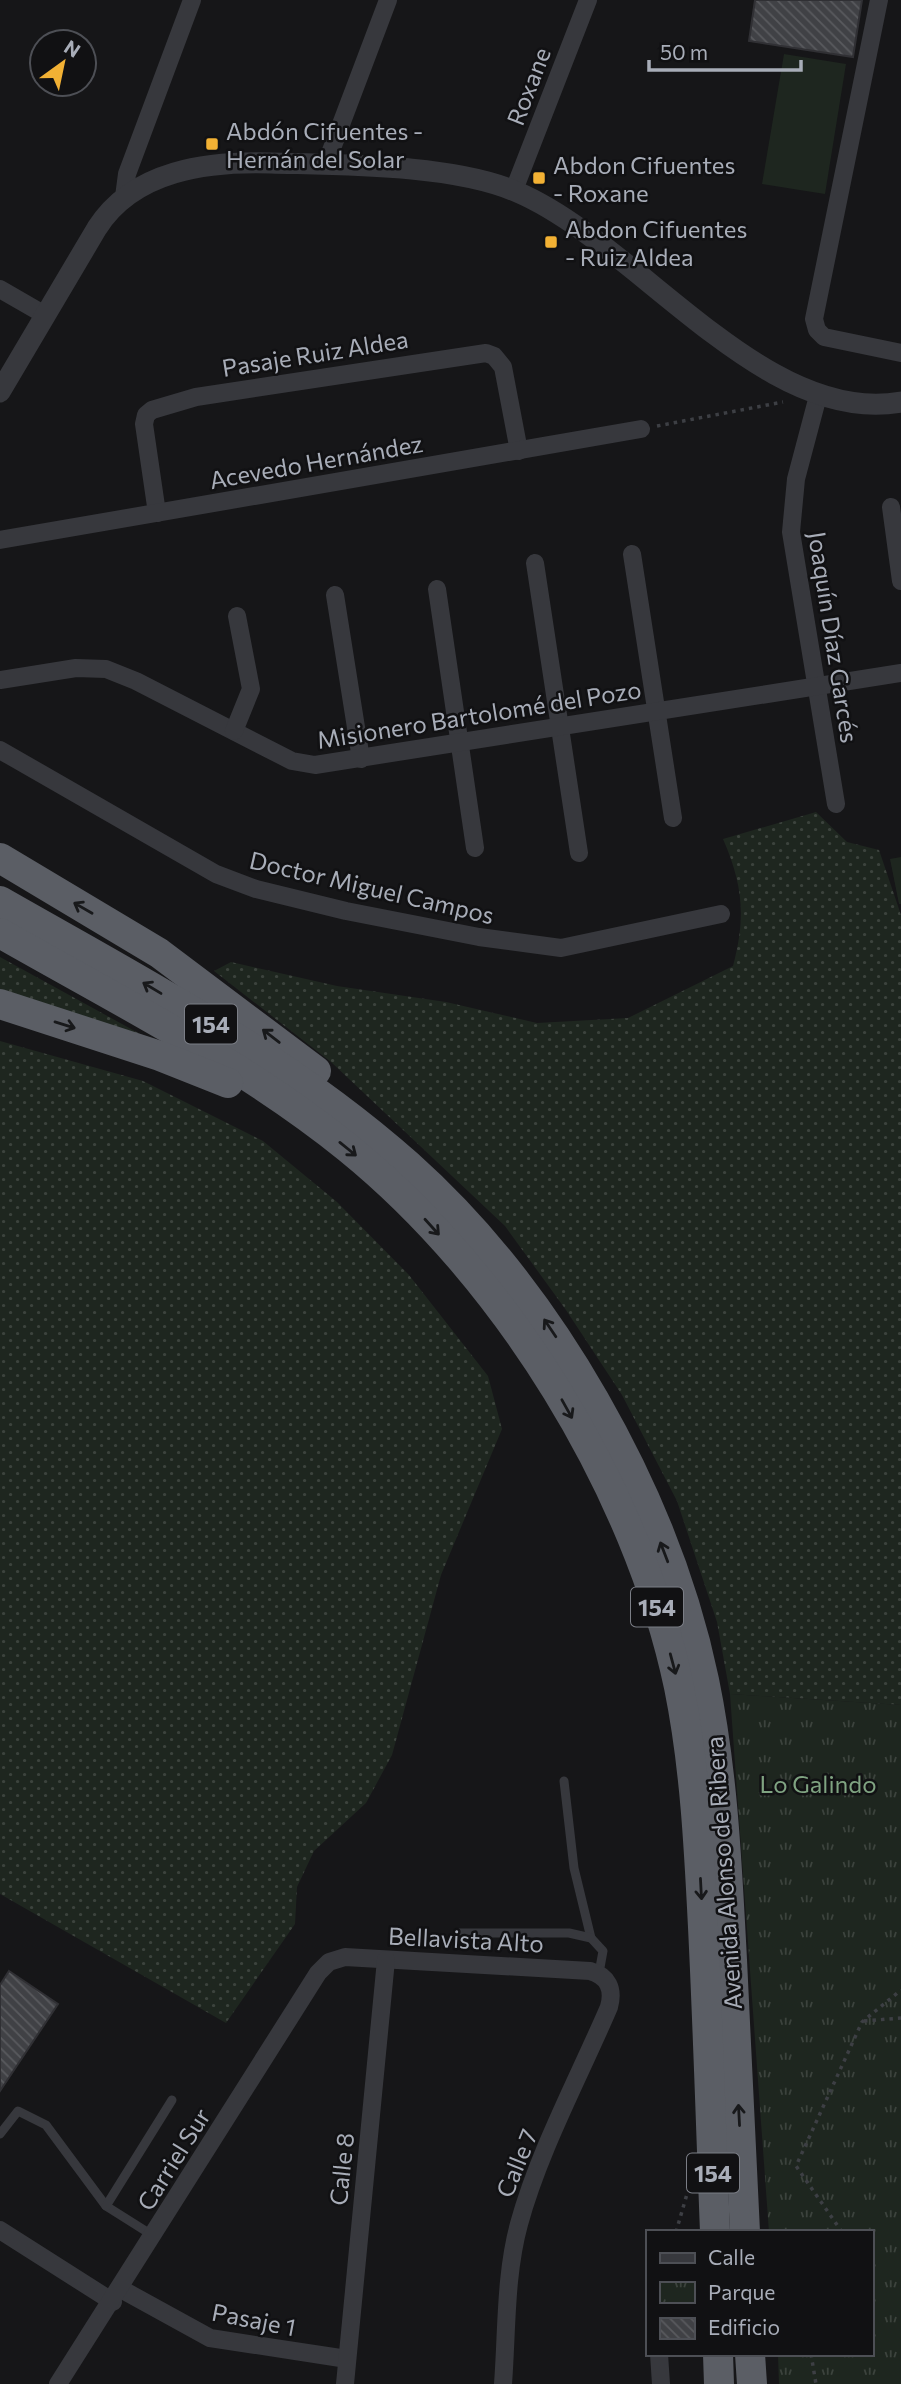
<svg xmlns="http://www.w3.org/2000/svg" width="901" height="2384" font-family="Commissioner,sans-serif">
  <defs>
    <pattern id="grass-dots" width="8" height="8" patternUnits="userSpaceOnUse" patternTransform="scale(1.75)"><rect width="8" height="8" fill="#1e261f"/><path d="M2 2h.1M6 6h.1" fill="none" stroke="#3c433d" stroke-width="1.8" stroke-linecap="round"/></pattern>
    <pattern id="park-tufts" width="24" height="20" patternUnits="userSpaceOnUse" patternTransform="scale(1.75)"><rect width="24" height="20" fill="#1e261f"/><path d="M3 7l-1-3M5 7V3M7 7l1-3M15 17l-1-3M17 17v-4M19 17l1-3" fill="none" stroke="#3c433d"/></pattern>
    <pattern id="building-back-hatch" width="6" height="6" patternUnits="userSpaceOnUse" patternTransform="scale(1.75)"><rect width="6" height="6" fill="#404145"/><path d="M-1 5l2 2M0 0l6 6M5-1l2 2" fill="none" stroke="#595a5e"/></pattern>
  </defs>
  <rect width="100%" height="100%" fill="#161618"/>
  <g fill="url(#grass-dots)">
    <path d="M816 812 847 842 879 850 901 915V1705L730 1694 717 1622 677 1501 622 1395 566 1310 505 1226 331 1062 214 971 231 962 337 986 446 1002 537 1023 628 1018 733 966C746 917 743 885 723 839Z"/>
    <polygon points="0,957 142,1035 0,996"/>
    <polygon points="0,1041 143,1081 263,1141 337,1202 409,1275 488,1376 502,1429 441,1575 392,1755 366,1803 314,1851 297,1887 295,1924 226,2023 0,1894"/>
  </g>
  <polygon fill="url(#park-tufts)" points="730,1694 901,1705 901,2384 779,2384 778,2354 871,2354 871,2232 769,2232"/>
  <g fill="#1e261f">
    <polygon points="784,54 846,64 825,194 762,184"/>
    <polygon points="901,857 901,904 899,904 890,859"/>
  </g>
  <g fill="url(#building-back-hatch)" stroke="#303034" stroke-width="2">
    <polygon points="755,0 862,0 853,57 749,41"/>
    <polygon points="9,1971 58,2004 0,2091 0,1985"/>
  </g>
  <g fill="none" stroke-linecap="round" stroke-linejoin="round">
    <g stroke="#3d3f44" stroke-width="3.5" stroke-dasharray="3.5 5" stroke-linecap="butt">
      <polyline points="657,426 783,402"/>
      <polyline points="864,2021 901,2018"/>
      <polyline points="676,2232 687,2194"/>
      <polyline points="842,2232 796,2166 862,2022 901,1990"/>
      <polyline points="811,2354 816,2384"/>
    </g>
    <g stroke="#37383d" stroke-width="9">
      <polyline points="564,1781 574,1868 591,1938"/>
      <polyline points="459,1933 569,1933 591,1938 603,1951 599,1973"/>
      <polyline points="0,2134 18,2111 46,2125 106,2206 152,2235"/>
      <polyline points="106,2206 172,2100"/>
    </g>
    <g stroke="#37383d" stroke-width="18">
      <polyline points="879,0 814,319 817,330 824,337 901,353"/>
      <polyline points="326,164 388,0"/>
      <polyline points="514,190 588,0"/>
      <polyline points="124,197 127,174 192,0"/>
      <polyline points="0,289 45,315"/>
      <polyline points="818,396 796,479 791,532 836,804"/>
      <polyline points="891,507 901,581"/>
      <polyline points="157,513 144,424 146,415 152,410 196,397 486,353 494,356 503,367 519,451"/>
      <polyline points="0,540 641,429"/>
      <polyline points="632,554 673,818"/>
      <polyline points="535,563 579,853"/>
      <polyline points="437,589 475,848"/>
      <polyline points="335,595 361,759"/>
      <polyline points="0,680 76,668 106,669 136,681 292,761 315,765 901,673"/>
      <polyline points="234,731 251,689 237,616"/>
      <polyline points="0,750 216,874 256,889 346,911 479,937 561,948 721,914"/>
      <polyline points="0,2230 113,2302"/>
      <polyline points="121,2289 210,2338 347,2359"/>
      <polyline points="659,2354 661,2384"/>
      <path d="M58 2384 318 1973 329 1962 345 1957 590 1971C608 1976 614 1989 609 2007 579 2077 539 2151 519 2224 505 2275 507 2332 503 2384"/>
      <polyline points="345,2384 386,1960"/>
    </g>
    <path stroke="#37383d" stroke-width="21" d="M0 392 97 228C134 170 208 161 271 163 342 165 453 164 517 192 637 243 764 427 901 402"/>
    <g stroke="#5b5e65" stroke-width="30">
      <polyline points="0,858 159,953 316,1071"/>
      <path d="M0 901C140 981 287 1057 408 1165 550 1292 665 1494 704 1680 723 1772 727 1866 732 1960 736 2050 740 2141 745 2232"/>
      <path d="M0 933C117 1000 243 1063 348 1148 506 1276 637 1488 679 1687 695 1766 699 1847 703 1927 708 2028 711 2130 715 2232"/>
      <polyline points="0,1004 160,1056 228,1083"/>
      <polyline points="718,2354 719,2384"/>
      <polyline points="750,2354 752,2384"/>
    </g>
  </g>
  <defs><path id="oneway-shaft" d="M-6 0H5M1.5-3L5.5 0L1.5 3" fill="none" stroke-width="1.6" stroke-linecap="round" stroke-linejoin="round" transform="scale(1.75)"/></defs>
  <g stroke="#18191b">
    <use href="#oneway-shaft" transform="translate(83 908) rotate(-150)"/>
    <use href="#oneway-shaft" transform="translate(152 988) rotate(-149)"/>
    <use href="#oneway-shaft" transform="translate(65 1025) rotate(17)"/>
    <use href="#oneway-shaft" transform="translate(271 1036) rotate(-142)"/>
    <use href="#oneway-shaft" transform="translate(348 1149) rotate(39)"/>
    <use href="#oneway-shaft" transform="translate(432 1227) rotate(48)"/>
    <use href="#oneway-shaft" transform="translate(550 1328) rotate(-124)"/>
    <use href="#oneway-shaft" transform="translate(567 1409) rotate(61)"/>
    <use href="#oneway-shaft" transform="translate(664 1552) rotate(-111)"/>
    <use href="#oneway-shaft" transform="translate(673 1664) rotate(75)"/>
    <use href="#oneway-shaft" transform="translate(701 1889) rotate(87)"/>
    <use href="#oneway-shaft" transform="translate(739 2115) rotate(-93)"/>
  </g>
  <g fill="#f2b134" stroke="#111113" stroke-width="2.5">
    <rect x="205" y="137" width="14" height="14" rx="3.5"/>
    <rect x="532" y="171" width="14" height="14" rx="3.5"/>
    <rect x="544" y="235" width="14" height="14" rx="3.5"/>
  </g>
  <g text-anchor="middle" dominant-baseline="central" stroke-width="5" stroke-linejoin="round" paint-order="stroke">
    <g fill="#111113" stroke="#7b7e86" stroke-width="2">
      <rect x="185" y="1004.5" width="52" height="39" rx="5"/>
      <rect x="631" y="1587.5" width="52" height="39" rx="5"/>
      <rect x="687" y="2153.5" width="52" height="39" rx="5"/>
    </g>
    <g font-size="23" font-weight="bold" fill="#a8adb8">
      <text x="211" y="1024">154</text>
      <text x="657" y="1607">154</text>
      <text x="713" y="2173">154</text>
    </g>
    <g font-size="24" fill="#a8adb8" stroke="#111113">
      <text transform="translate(528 86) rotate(-69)">Roxane</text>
      <text transform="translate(315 353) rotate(-9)">Pasaje Ruiz Aldea</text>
      <text transform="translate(316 461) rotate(-10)">Acevedo Hernández</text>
      <text transform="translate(834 637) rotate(81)">Joaquín Díaz Garcés</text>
      <text transform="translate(479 714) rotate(-9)">Misionero Bartolomé del Pozo</text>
      <text transform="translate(372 887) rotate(13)">Doctor Miguel Campos</text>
      <text transform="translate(723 1873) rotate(-94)">Avenida Alonso de Ribera</text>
      <text transform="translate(466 1939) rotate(3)">Bellavista Alto</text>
      <text transform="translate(173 2159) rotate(-58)">Carriel Sur</text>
      <text transform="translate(516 2163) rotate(-68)">Calle 7</text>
      <text transform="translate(341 2169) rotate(-84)">Calle 8</text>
      <text transform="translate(254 2319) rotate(11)">Pasaje 1</text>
    </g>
    <g font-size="24" fill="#a8adb8" stroke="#111113" text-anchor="start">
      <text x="226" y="130">Abdón Cifuentes -<tspan x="226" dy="28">Hernán del Solar</tspan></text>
      <text x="553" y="164">Abdon Cifuentes<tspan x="553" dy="28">- Roxane</tspan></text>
      <text x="565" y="228">Abdon Cifuentes<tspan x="565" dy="28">- Ruiz Aldea</tspan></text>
    </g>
    <g font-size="24" fill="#7fa381" stroke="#111113">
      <text x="818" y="1783">Lo Galindo</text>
    </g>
  </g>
  <rect x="646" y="2230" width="228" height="126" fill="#111113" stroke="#4d4f55" stroke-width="2"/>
  <rect x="660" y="2253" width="35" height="10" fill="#37383d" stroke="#4d4f55" stroke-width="2"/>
  <text x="708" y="2265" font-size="21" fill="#a8adb8">Calle</text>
  <rect x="660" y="2282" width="35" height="21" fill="url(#park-tufts)" stroke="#4d4f55" stroke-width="2"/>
  <text x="708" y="2300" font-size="21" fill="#a8adb8">Parque</text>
  <rect x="660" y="2318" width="35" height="21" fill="url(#building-back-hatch)" stroke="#4d4f55" stroke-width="2"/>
  <text x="708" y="2335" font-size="21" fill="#a8adb8">Edificio</text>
  <g transform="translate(63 63) rotate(33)"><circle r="33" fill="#111113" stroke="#4d4f55" stroke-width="2"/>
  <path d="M0-5L12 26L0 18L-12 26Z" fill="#f2b134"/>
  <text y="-10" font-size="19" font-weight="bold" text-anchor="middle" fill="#a8adb8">N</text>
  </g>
  <path d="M649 60v10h152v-10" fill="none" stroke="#a8adb8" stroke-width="3.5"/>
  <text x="660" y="60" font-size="21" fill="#a8adb8" stroke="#111113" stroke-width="5" paint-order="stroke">50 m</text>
</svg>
